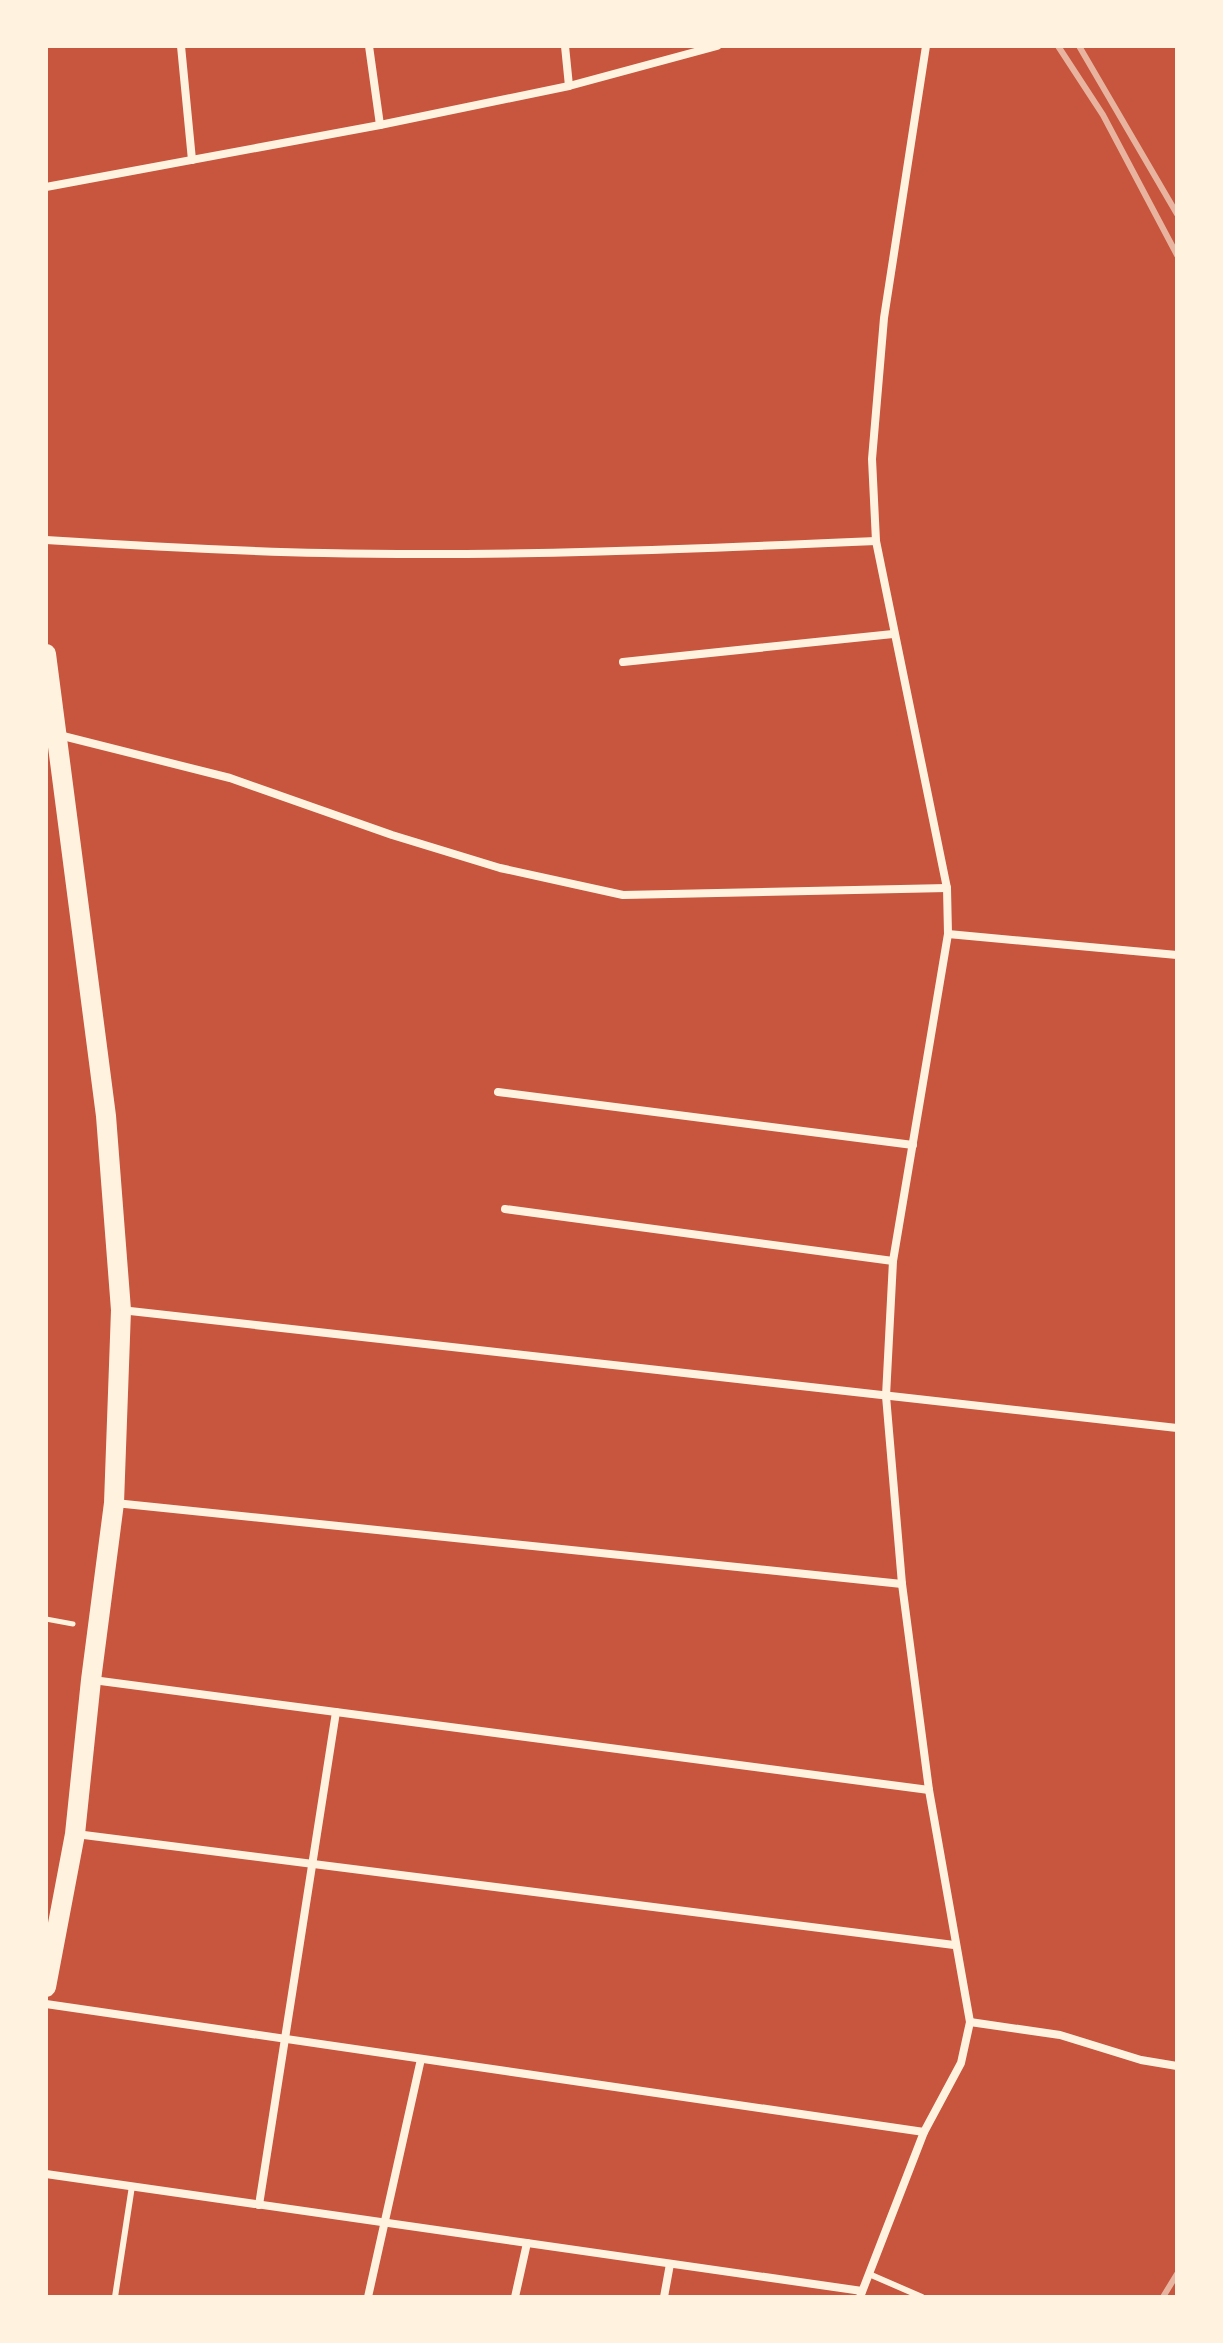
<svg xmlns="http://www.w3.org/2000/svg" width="1223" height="2343" font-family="'PT Sans',sans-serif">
  <rect width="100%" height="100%" fill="#c8553d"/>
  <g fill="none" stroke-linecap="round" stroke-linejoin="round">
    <polyline stroke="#fff3e0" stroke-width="5" points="46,1619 73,1624"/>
    <g stroke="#fff3e0" stroke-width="6">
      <polyline points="869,2274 922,2297"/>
      <polyline points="115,2297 132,2186"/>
    </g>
    <g stroke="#fff3e0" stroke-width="8">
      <polyline points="181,46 192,160"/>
      <polyline points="369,46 380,125"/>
      <polyline points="565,46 569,86"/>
      <polyline points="46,187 380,125 569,86 717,46"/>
      <path d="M46 540C139 546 231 551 324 553 508 557 692 549 876 541"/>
      <polyline points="623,662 893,634"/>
      <polyline points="59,735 230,778 392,835 500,868 623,895 947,888"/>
      <polyline points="948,934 1177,955"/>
      <polyline points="498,1092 913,1145"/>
      <polyline points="505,1209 893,1261"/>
      <polyline points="121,1310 1177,1428"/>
      <polyline points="115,1503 902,1584"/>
      <polyline points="93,1680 929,1790"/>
      <polyline points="76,1834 954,1945"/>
      <polyline points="46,2004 924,2132"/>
      <polyline points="970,2022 1060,2035 1141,2060 1177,2066"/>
      <polyline points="46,2174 862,2291"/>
      <polyline points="259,2205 336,1712"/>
      <polyline points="368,2297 421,2059"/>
      <polyline points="515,2297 527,2243"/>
      <polyline points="664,2297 670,2264"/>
      <polyline points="860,2297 924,2132 961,2063 970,2022 929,1790 902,1584 886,1396 893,1261 948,934 947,888 876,541 872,459 884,318 926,46"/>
    </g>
    <polyline stroke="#fff3e0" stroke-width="20" points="46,654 106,1116 121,1310 114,1503 91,1680 75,1834 46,1987"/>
    <g stroke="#e9b49f" stroke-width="6">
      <polyline points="1058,46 1103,115 1177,255"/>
      <polyline points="1079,46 1177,214"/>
      <polyline points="1163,2297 1177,2274"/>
    </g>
  </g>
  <rect width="1223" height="2343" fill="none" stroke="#fff3e0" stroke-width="96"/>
</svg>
